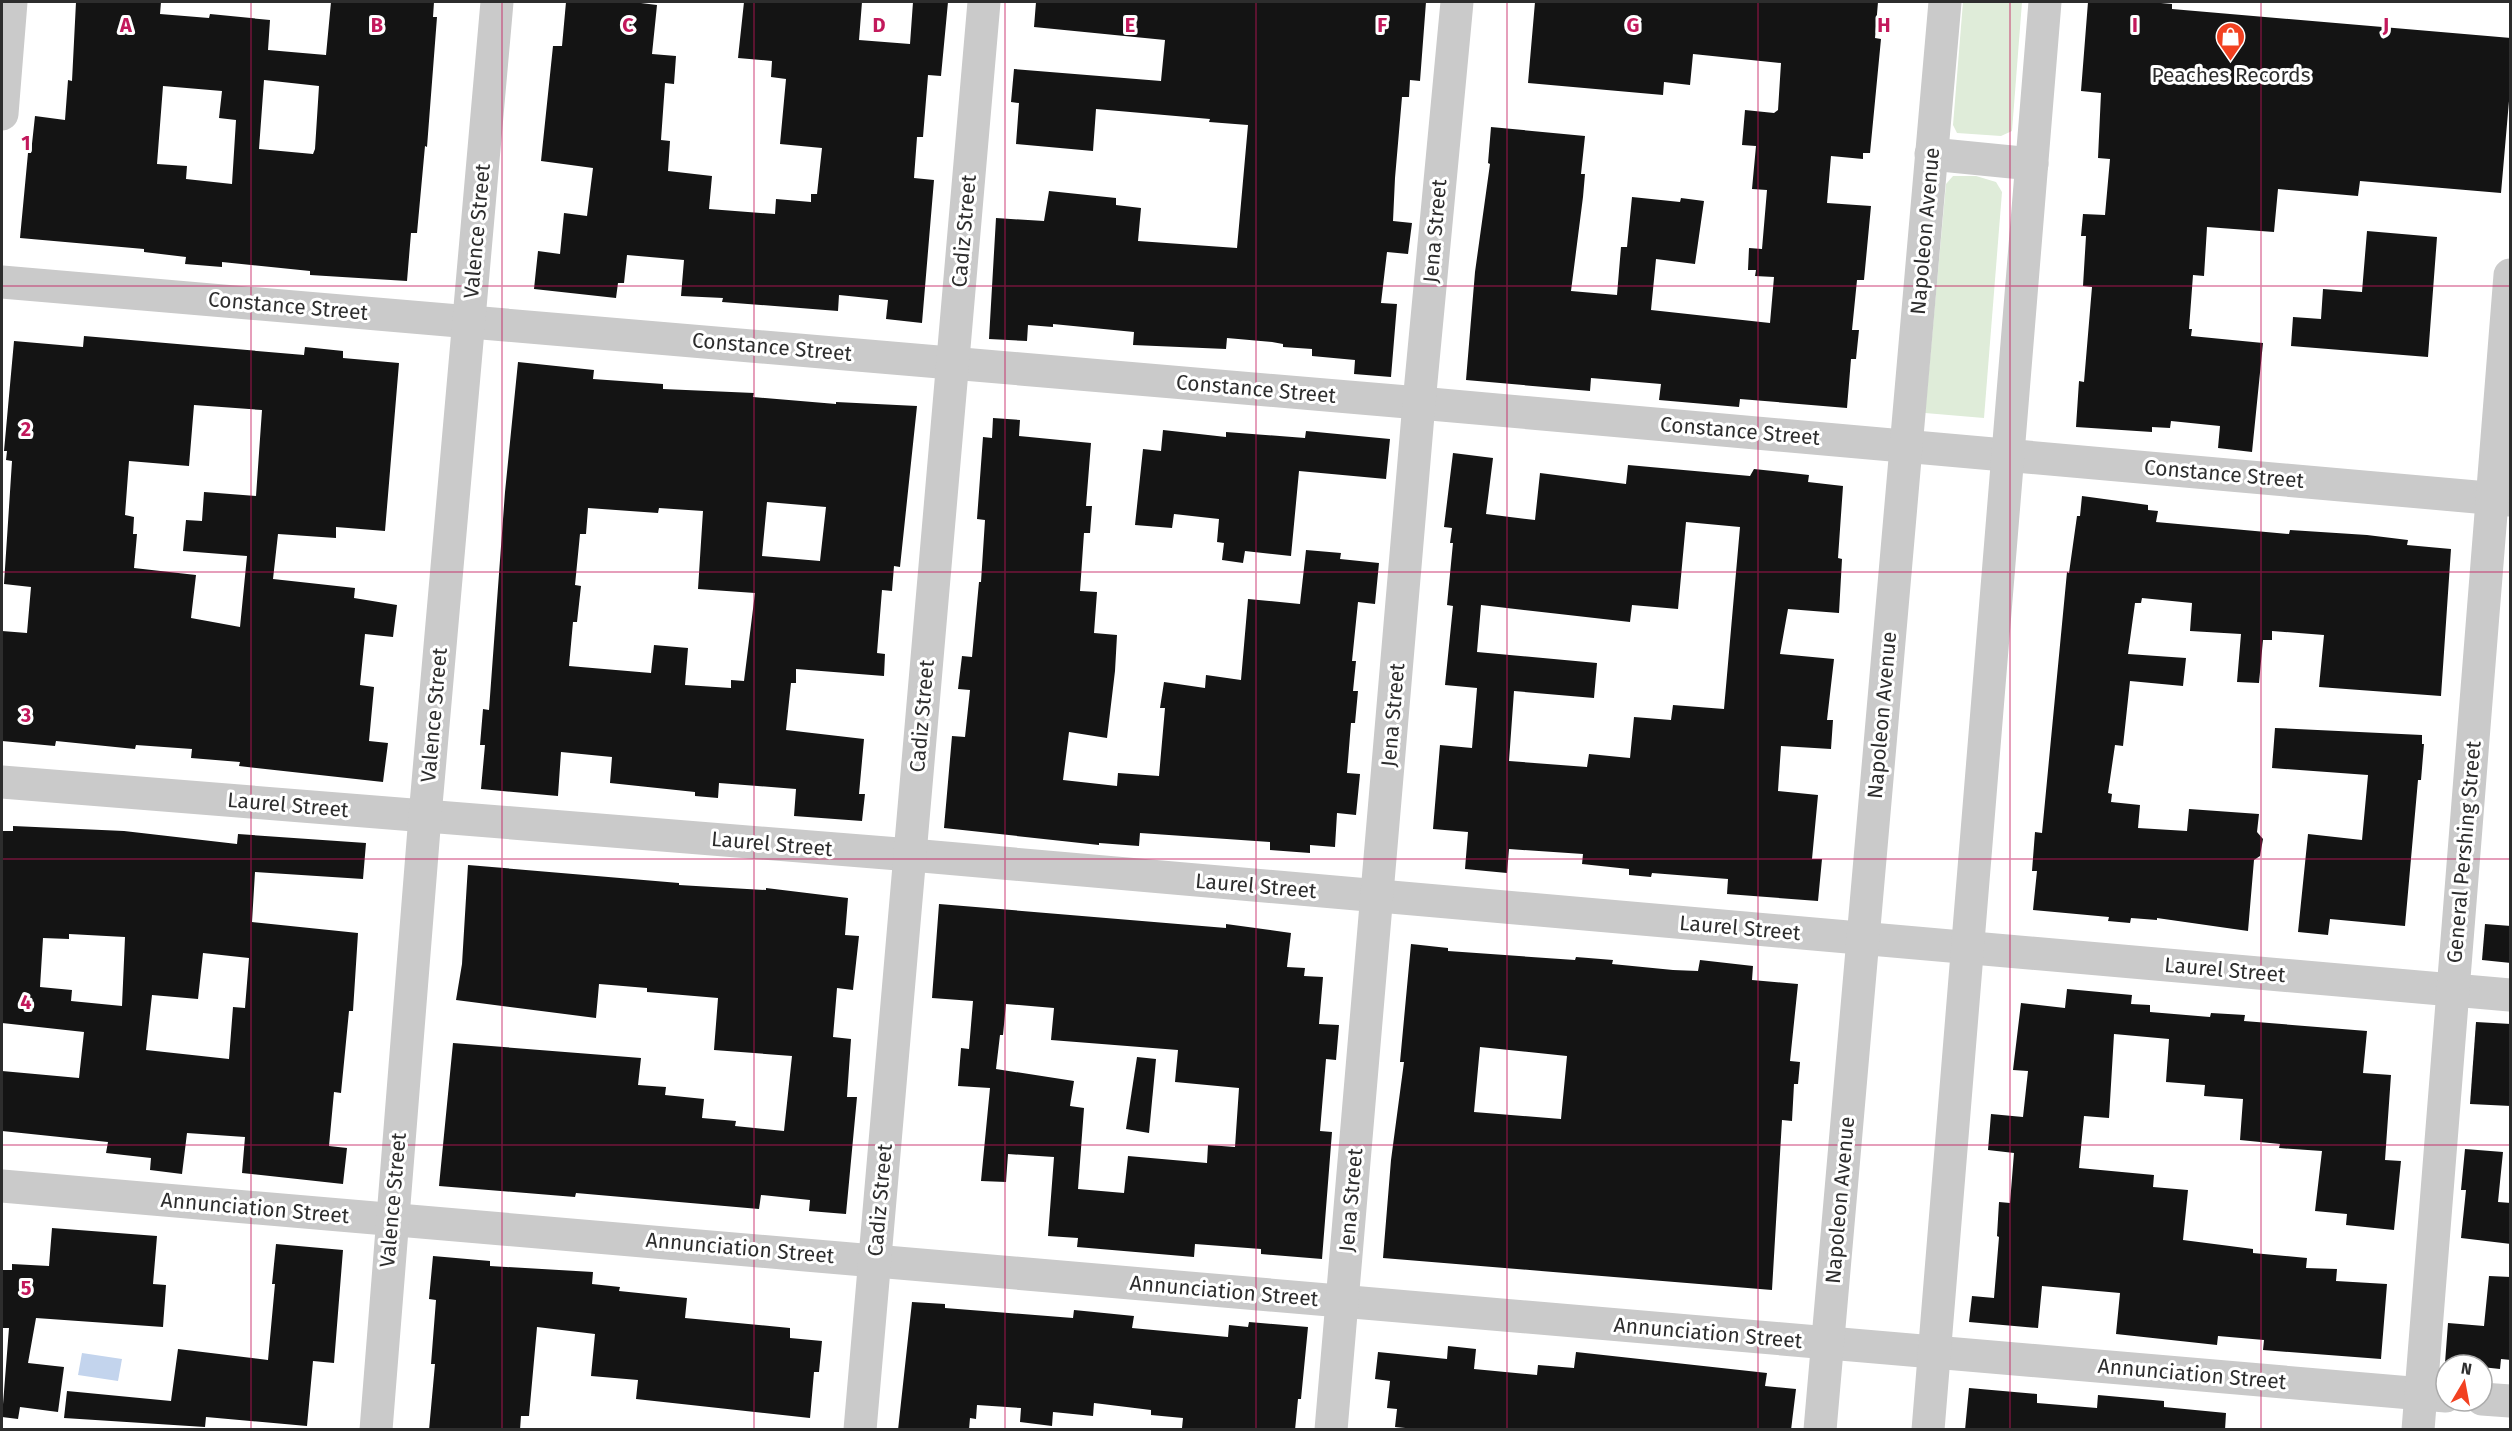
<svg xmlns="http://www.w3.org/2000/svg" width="2512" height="1431" font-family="'Fira Sans',sans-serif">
  <rect width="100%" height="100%" fill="#fff"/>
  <g fill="#dfecd9">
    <polygon points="1963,2 2022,2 2012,131 2001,136 1957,133 1953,125"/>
    <polygon points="1953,176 1976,176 1996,182 2002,192 1984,418 1925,413 1946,184"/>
  </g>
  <polygon fill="#c3d4ed" points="82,1353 122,1359 118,1381 78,1375"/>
  <g fill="#141414" fill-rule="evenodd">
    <path d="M76 2H161L160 14 209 18 210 14 270 20 268 50 326 55 331 2H434L433 17H437L427 147 425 146 417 233H411L407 281 310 275V271L222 262V267L185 264 186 257 144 252V249L20 238 28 153H31L35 116 65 120 68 80 72 81ZM264 80 319 86 315 149 313 154 259 149ZM163 86 222 91 219 118 236 120 232 184 186 179 187 166 157 164Z"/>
    <polygon points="566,2 633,2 657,5 652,54 676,56 674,84 665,83 661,140 670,141 668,171 712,176 709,209 775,214 776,199 811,202 811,194 817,194 822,148 780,144 786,79 771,77 772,61 738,58 744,2 862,2 859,40 910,44 913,2 948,2 941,76 928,75 923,137 917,137 914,178 934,180 922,323 886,319 888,300 839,295 838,311 722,302 723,298 681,296 684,260 627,255 624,283 618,283 616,298 534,289 538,251 560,254 564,213 587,216 593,168 541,161 553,46 562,46"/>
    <polygon points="1036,2 1426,2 1420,81 1410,80 1409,97 1402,97 1395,178 1393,221 1412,223 1408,254 1387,252 1381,303 1397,304 1391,377 1354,374 1355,360 1312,356 1312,349 1283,347 1283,344 1272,342 1227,338 1226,349 1133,345 1134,332 1053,324 1053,327 1028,325 1027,341 989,339 996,218 1044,221 1049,191 1116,198 1116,205 1141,208 1138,241 1237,248 1248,125 1209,122 1210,119 1096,109 1093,151 1016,144 1019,103 1011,102 1014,69 1161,81 1165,40 1034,27"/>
    <polygon points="1535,2 1878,2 1875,38 1881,39 1870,153 1863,153 1863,159 1831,156 1827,203 1871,206 1864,280 1857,280 1852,330 1859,330 1856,359 1851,359 1847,408 1740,399 1739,407 1659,400 1661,384 1591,378 1590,391 1466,380 1475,272 1490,164 1488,163 1491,127 1585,136 1581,174 1585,174 1583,197 1571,291 1617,295 1621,247 1627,247 1632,197 1680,202 1681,198 1704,201 1695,264 1656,259 1651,310 1770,323 1774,277 1755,276 1756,270 1748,270 1749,248 1762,249 1767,190 1752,189 1756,146 1742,145 1745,110 1774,113 1778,110 1781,63 1693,54 1690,85 1664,82 1663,95 1528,83"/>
    <polygon points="2088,2 2150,2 2172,4 2172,9 2511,38 2511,78 2501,193 2360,181 2358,196 2278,189 2274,232 2207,227 2204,276 2193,275 2189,329 2192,329 2191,336 2263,343 2252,452 2218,448 2220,426 2171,421 2170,428 2152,427 2152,432 2076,427 2079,381 2084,382 2092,287 2083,286 2086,236 2081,236 2083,214 2105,215 2110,159 2098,158 2101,93 2081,91"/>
    <polygon points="2367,231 2437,237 2428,357 2291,346 2293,317 2321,319 2323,289 2362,292"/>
    <path d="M84 336 304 355 305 347 343 351V358L399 363 385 531 336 527V538L278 534 273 579 355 588 354 598 397 605 393 637 365 634 360 685 374 687 369 741 388 743 383 782 239 766 240 762 191 758 192 749 136 745 135 749 56 741 55 746 2 741V631L27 633 31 587 4 584 12 461 6 460 7 451H4L14 341 83 347ZM194 405 262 410 256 496 204 492 202 521 186 520 183 551 247 556 240 627 191 618 196 575 134 568 137 534H133L134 517 125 515 129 461 189 466Z"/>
    <path d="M518 362 594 370 593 379 663 384V389L754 393 753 397 836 404V402L917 406 900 567 894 566 892 591 882 590 877 653 885 654 884 676 796 669V683H791L786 730 864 739 859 794H865L862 821 794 816 796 789 719 783 718 798 695 796V792L610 783 612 757 561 752 558 796 481 789 485 745H480L483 709 489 710 505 492ZM767 502 826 507 820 561 762 556ZM588 508 658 513 659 508 703 511 698 589 755 593 744 681 731 680V688L685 685 688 648 654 645 651 673 569 666 573 622H577L581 586 575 585 580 534H586Z"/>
    <polygon points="993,418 1020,420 1019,436 1091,443 1086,506 1092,506 1090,533 1084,533 1080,591 1097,592 1094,633 1117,635 1115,671 1107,738 1069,732 1063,780 1117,786 1118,773 1159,776 1165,708 1160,708 1164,682 1205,688 1206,675 1241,680 1248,599 1300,604 1306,550 1341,553 1340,559 1379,563 1375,604 1358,602 1352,661 1356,661 1353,691 1358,691 1355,723 1351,723 1347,773 1360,774 1356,815 1337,813 1335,847 1310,845 1310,853 1270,850 1270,842 1140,833 1139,846 1099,843 1099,845 944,828 952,736 965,737 970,690 958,689 962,656 972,657 979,582 981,582 985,520 977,519 983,437 992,438"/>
    <polygon points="1163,430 1226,437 1226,432 1305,438 1306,431 1390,439 1386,479 1299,471 1291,556 1245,551 1243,563 1222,560 1224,543 1217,542 1219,519 1174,514 1172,528 1135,525 1143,449 1161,451"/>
    <path d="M1453 453 1493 458 1486 514 1535 520 1540 473 1626 484 1628 465 1750 476 1754 469 1809 475 1808 482 1843 486 1838 558 1842 559 1839 613 1788 609 1780 654 1834 659 1827 720H1833L1831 749 1781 746 1778 791 1818 795 1812 859H1822L1818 901 1727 894 1728 879 1652 873 1651 877 1629 875V869L1582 864 1583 854 1509 849 1507 873 1465 869 1468 832 1433 829 1440 745 1472 748 1477 688 1445 685 1453 606 1447 605 1453 543H1450L1452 528 1444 527ZM1686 522 1740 527 1724 709 1673 705 1671 720 1634 717 1630 758 1589 754 1587 767 1509 761 1514 691 1594 698 1597 663 1477 652 1481 605 1630 622 1632 605 1678 609Z"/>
    <polygon points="2082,496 2148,505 2148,510 2158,511 2156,522 2289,534 2290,530 2367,535 2408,540 2407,545 2451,549 2441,696 2319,687 2324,635 2272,631 2272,640 2263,640 2259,683 2237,682 2241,634 2190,631 2192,603 2142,598 2141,603 2135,603 2128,654 2186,658 2183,686 2130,681 2123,746 2115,745 2108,793 2112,794 2111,802 2140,805 2138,828 2187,831 2189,809 2259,814 2257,832 2263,839 2260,856 2254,860 2248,931 2157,918 2157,920 2131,918 2130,923 2108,921 2109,917 2033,910 2037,871 2032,871 2035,832 2042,833 2067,572 2069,573 2077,516 2080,516"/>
    <polygon points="2275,728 2422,735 2422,744 2424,744 2421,780 2418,780 2405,926 2330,919 2328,935 2298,932 2308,834 2362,840 2368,775 2272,768"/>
    <path d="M13 826 124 831 237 844 238 834 366 843 363 879 255 872 252 922 358 933 353 1011H349L341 1093 334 1092 329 1146 347 1148 343 1184 242 1173 245 1137 187 1133 182 1174 150 1170 151 1158 106 1153 108 1142 2 1131V1071L79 1078 84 1032 2 1023V831H13ZM69 934 125 937 122 1006 71 1001 72 990 40 987 43 938 69 939ZM203 953 249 958 245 1008 233 1007 229 1059 146 1050 152 995 198 999Z"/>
    <polygon points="468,865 679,883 679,885 766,890 766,888 848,898 845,935 859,936 853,990 837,988 833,1037 851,1039 847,1097 857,1097 846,1214 809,1211 810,1200 761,1195 759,1209 576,1193 575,1197 439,1186 453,1043 641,1058 638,1085 666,1087 665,1095 704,1099 702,1118 736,1121 735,1126 784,1131 792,1056 714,1050 718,998 647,992 647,988 599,984 596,1018 456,1000 462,964"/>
    <path d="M939 904 1226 928V924L1291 933 1287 967 1305 968 1304 976 1323 977 1319 1024 1339 1025 1336 1060 1326 1059 1320 1131 1332 1132 1322 1259 1261 1254V1249L1195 1244 1194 1257 1077 1247 1078 1238 1048 1236 1054 1157 1008 1154 1006 1182 981 1181 990 1088 958 1086 961 1048 969 1049 973 1001 932 998ZM1006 1004 1054 1008 1051 1040 1178 1050 1175 1082 1239 1088 1235 1147 1208 1145 1207 1163 1128 1156 1124 1193 1078 1189 1084 1108 1070 1106 1074 1081 996 1069 1000 1035H1003Z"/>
    <polygon points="2485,924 2511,926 2511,963 2482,960"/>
    <path d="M1411 944 1448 948V951L1575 960 1576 957 1613 960 1612 964 1673 970 1698 971 1700 960 1753 966 1752 980 1798 984 1790 1061 1800 1062 1798 1084H1794L1792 1121 1782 1120 1772 1290 1383 1258 1391 1160 1404 1062H1400ZM1480 1047 1567 1056 1561 1119 1474 1112Z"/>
    <polygon points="2067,989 2132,995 2131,1004 2150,1005 2150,1012 2210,1017 2211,1013 2245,1015 2244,1021 2367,1031 2363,1073 2391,1075 2385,1160 2401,1161 2394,1230 2346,1225 2347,1214 2315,1211 2322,1151 2279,1148 2280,1144 2240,1140 2243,1099 2204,1096 2205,1085 2166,1082 2169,1039 2114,1034 2109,1118 2084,1116 2079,1168 2154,1175 2153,1187 2188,1190 2183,1240 2253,1249 2253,1253 2307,1258 2306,1268 2337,1269 2336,1281 2387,1284 2381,1359 2263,1350 2264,1340 2218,1336 2217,1345 2116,1334 2120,1293 2042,1286 2038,1328 1969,1322 1972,1296 1994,1298 1999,1237 1997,1236 1999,1202 2010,1203 2014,1153 1988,1150 1991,1114 2023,1117 2028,1071 2013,1070 2021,1003 2065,1008"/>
    <polygon points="2476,1022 2511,1024 2511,1106 2470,1104"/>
    <polygon points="1137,1057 1156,1059 1149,1133 1126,1129"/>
    <polygon points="2465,1149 2503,1152 2498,1202 2511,1203 2511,1244 2461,1238 2466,1190 2461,1190"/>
    <polygon points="52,1228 157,1236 153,1284 166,1285 163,1327 36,1318 28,1363 64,1367 58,1412 20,1407 18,1419 2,1417 9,1328 2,1328 2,1270 12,1270 12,1264 49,1266"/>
    <polygon points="276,1244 343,1250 334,1363 313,1361 307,1426 206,1417 205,1427 64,1418 67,1391 171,1401 178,1349 268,1360 275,1284 272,1284"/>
    <polygon points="433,1256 490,1261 490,1266 593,1272 592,1284 620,1287 619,1291 687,1298 685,1318 790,1328 790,1338 822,1341 819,1372 814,1372 810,1418 636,1399 638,1380 591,1376 595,1334 537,1327 529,1416 521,1416 520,1430 429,1430 435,1364 431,1364 436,1300 429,1299"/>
    <polygon points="2489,1276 2511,1277 2511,1360 2501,1359 2500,1369 2445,1363 2448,1323 2484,1326"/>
    <polygon points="912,1302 945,1304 945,1308 1073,1318 1074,1310 1134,1316 1132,1328 1228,1337 1229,1325 1248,1327 1249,1322 1308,1327 1301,1399 1298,1399 1295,1430 1182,1428 1183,1418 1151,1415 1151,1410 1094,1403 1093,1416 1053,1412 1052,1426 1020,1422 1021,1408 977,1405 976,1419 970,1418 969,1430 898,1430"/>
    <polygon points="1448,1346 1476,1349 1474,1369 1537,1375 1538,1365 1574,1368 1576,1352 1767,1373 1765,1386 1796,1389 1791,1430 1426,1430 1395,1427 1397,1409 1387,1408 1390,1381 1375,1379 1378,1352 1447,1359"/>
    <polygon points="1969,1388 2037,1394 2037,1403 2097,1408 2098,1395 2164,1401 2164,1407 2226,1413 2225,1430 1965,1430"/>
  </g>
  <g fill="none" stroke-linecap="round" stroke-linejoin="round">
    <g stroke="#cacaca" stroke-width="33">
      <polyline points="2,114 11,2"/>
      <polyline points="1931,154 2032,164"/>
      <polyline points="2,282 1419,403 2510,500"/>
      <polyline points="2,782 911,855 2510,995"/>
      <polyline points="2,1186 2446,1396"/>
      <polyline points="2482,1399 2510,1401"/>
      <polyline points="376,1430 425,816 497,2"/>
      <polyline points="860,1430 984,2"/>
      <polyline points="1331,1430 1419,403 1457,2"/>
      <polyline points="1820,1430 1945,2"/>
      <polyline points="1928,1430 2045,2"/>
      <polyline points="2418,1430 2510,275"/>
    </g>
  </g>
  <path fill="none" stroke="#c2185b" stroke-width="1.5" stroke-opacity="0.55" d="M251 2V1430M502 2V1430M754 2V1430M1005 2V1430M1256 2V1430M1507 2V1430M1758 2V1430M2010 2V1430M2261 2V1430M2 286H2510M2 572H2510M2 859H2510M2 1145H2510"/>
  <defs>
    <symbol id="shop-pin" viewBox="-11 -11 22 30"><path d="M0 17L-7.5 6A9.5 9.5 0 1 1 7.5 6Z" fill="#f24121" stroke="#fff"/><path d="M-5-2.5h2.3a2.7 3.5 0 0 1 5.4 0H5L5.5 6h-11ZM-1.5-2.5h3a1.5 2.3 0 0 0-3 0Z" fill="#fff"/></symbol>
  </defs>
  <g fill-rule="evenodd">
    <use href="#shop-pin" x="2214" y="20" width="33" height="45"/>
  </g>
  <g text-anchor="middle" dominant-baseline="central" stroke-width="6" stroke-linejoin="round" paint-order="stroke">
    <g font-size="21" fill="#2d2d2d" stroke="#fff">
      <text x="2231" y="75">Peaches Records</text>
    </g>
    <g font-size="21" fill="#2d2d2d" stroke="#fff">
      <text transform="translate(477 231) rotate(-85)">Valence Street</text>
      <text transform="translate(964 231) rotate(-85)">Cadiz Street</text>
      <text transform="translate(1435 231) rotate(-85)">Jena Street</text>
      <text transform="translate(1925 231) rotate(-85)">Napoleon Avenue</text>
      <text transform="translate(288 306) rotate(5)">Constance Street</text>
      <text transform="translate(772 347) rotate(5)">Constance Street</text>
      <text transform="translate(1256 389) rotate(5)">Constance Street</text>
      <text transform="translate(1740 431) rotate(5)">Constance Street</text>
      <text transform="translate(2224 474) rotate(5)">Constance Street</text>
      <text transform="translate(434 715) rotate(-85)">Valence Street</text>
      <text transform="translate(1393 715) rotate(-85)">Jena Street</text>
      <text transform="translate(1882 715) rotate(-85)">Napoleon Avenue</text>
      <text transform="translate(922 716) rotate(-85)">Cadiz Street</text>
      <text transform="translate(288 805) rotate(5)">Laurel Street</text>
      <text transform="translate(772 844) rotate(5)">Laurel Street</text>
      <text transform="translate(2464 852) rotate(-85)">General Pershing Street</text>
      <text transform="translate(1256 886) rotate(5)">Laurel Street</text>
      <text transform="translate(1740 928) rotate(5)">Laurel Street</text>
      <text transform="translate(2225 970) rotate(5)">Laurel Street</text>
      <text transform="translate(393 1200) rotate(-85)">Valence Street</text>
      <text transform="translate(880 1200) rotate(-85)">Cadiz Street</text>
      <text transform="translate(1351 1200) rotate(-85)">Jena Street</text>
      <text transform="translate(1840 1200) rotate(-85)">Napoleon Avenue</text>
      <text transform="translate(255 1208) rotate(5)">Annunciation Street</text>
      <text transform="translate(740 1248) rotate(5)">Annunciation Street</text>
      <text transform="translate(1224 1291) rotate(5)">Annunciation Street</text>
      <text transform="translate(1708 1333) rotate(5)">Annunciation Street</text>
      <text transform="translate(2192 1374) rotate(5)">Annunciation Street</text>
    </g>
  </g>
  <g font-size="20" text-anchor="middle" font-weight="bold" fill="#c2185b" stroke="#fff" stroke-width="6" stroke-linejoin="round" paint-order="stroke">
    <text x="126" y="32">A</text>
    <text x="377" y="32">B</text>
    <text x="628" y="32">C</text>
    <text x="879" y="32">D</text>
    <text x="1130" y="32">E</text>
    <text x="1382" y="32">F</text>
    <text x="1633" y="32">G</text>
    <text x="1884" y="32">H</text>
    <text x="2135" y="32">I</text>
    <text x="2386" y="32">J</text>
    <text x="26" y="150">1</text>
    <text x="26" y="436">2</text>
    <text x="26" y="722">3</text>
    <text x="26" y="1009">4</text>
    <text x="26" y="1295">5</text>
  </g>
  <rect width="2512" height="1431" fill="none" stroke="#2d2d2d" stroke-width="6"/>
  <g transform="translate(2464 1383) rotate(10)"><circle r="28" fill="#ffffff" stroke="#ababab" stroke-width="1.5"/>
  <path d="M0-4.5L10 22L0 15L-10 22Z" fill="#f24121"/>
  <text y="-9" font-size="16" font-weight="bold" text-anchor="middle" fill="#2d2d2d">N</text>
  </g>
</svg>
